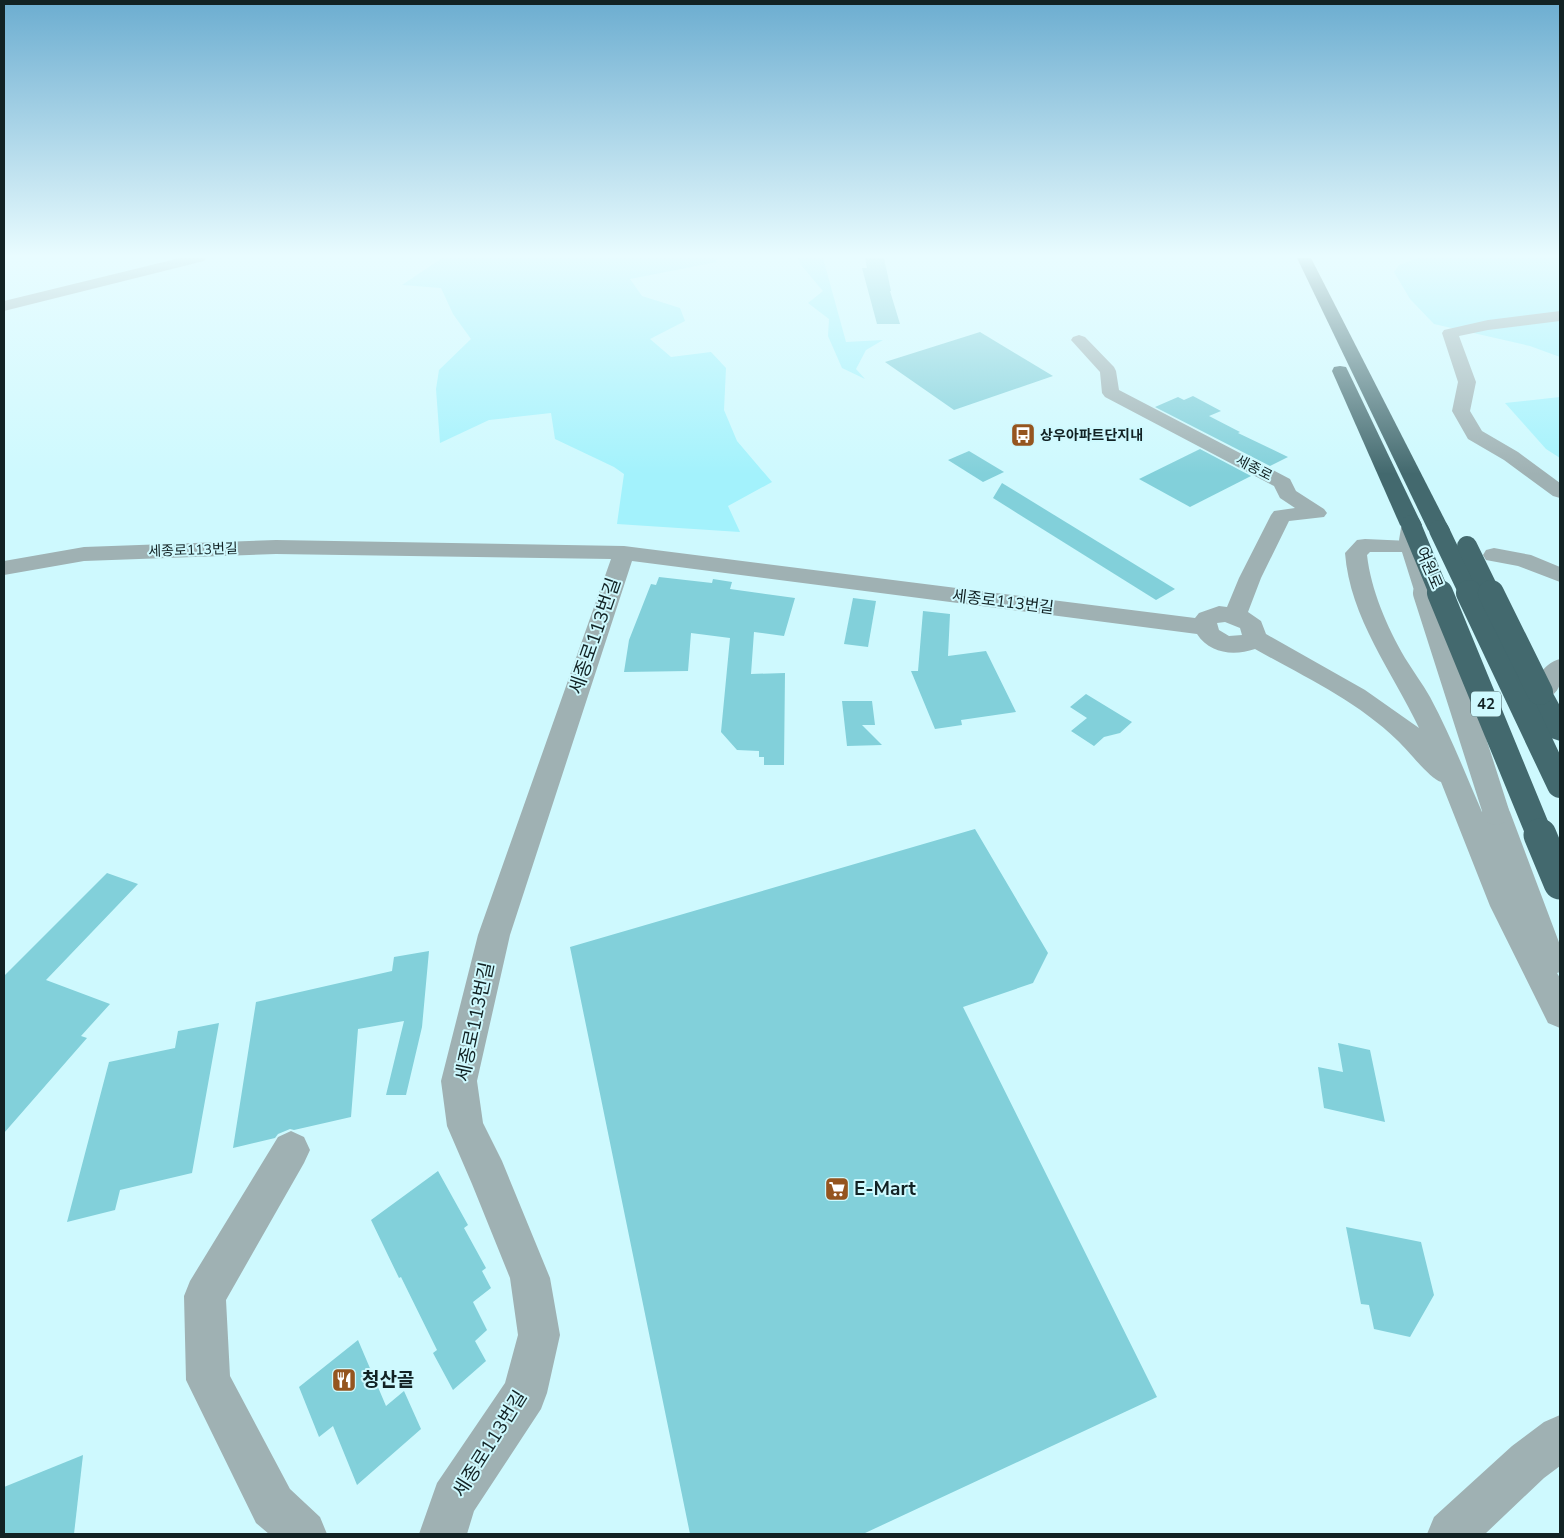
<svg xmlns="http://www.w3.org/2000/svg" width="1564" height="1538" font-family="'Nunito Sans','Noto Sans KR',sans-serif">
  <rect width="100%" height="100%" fill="#cef9fe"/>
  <g fill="#a3f2fc">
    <polygon points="442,258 716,258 717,262 630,279 642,296 680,308 685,321 650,339 671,357 711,352 726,368 724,410 737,441 772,482 728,506 740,532 617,524 624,474 614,467 555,439 551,413 489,420 440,443 436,389 439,370 471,339 453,314 441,288 402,285"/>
    <polygon points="798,258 823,258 846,342 883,340 866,350 856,369 865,379 842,368 828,336 829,319 808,303 823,291 801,265"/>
    <polygon points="1418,258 1560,258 1560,357 1530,346 1434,324 1410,299 1394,272 1399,265"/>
    <polygon points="1560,397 1560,458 1546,449 1505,403"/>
  </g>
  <g fill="#82d0da">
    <polygon points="865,258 884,258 891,291 890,291 900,324 877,324 862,268 867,268"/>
    <polygon points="980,332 1053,376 954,410 885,362"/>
    <polygon points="1193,396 1221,411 1209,416 1240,432 1238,433 1288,457 1270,466 1155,407 1178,397 1184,400"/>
    <polygon points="1200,449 1251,476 1190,507 1139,479"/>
    <polygon points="969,451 1004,472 983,482 948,460"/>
    <polygon points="1002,483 1175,589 1156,600 993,498"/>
    <polygon points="659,577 712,583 713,579 732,582 730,589 795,598 784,636 754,632 751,674 785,673 784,765 764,765 764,757 759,757 759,751 737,750 721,732 730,638 691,633 688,671 624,672 629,640 651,584 656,585"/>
    <polygon points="853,598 876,601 868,647 844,644"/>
    <polygon points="923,611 950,614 948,656 986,651 1016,712 961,720 962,725 935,729 911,671 918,671"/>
    <polygon points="1086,694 1132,722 1120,733 1104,737 1094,746 1071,731 1087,718 1070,707"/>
    <polygon points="842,701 872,701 875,725 862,725 882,745 847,746"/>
    <polygon points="975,829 1048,953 1033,983 963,1007 1157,1397 863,1534 690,1534 570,947"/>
    <polygon points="107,873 138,884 46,980 110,1004 81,1036 87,1038 4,1133 4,976"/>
    <polygon points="429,951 422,1027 406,1095 386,1095 404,1021 358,1029 351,1117 294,1130 290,1129 278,1134 275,1138 233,1148 256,1002 392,971 394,957"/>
    <polygon points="219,1023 192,1173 120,1190 115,1210 67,1222 109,1062 175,1048 178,1031"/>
    <polygon points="1338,1043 1370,1050 1385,1122 1324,1108 1318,1067 1343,1072"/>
    <polygon points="438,1171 468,1225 464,1228 486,1268 482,1271 491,1288 473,1302 487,1330 475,1341 486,1361 453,1390 433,1353 437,1350 401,1277 399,1278 371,1220"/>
    <polygon points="1346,1227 1421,1242 1434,1295 1410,1337 1374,1329 1369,1305 1361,1304"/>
    <polygon points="358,1340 386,1406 404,1391 421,1429 357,1485 333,1426 319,1437 299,1387"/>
    <polygon points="83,1455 74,1534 4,1534 4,1487"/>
  </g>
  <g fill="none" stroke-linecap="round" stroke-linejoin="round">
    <g fill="#9fb1b3" fill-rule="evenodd">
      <polygon points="180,258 206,258 204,261 4,311 4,301"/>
      <polygon points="1560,311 1560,321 1488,330 1459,336 1476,382 1470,411 1482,431 1518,452 1560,483 1560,498 1553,496 1504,460 1468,439 1452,411 1458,382 1442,333 1444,330 1488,320"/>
      <path d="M1079 335 1085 337 1114 367 1116 371 1119 390 1290 479 1296 491 1324 509 1327 513 1324 517 1289 521 1261 578 1248 612 1261 621 1266 634 1365 690 1419 728C1392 671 1350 618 1345 553L1357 540 1365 539 1410 541 1413 546 1410 551 1402 552H1370L1367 555C1371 590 1387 627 1405 658 1413 671 1422 683 1430 697 1450 734 1465 773 1482 812L1486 804 1496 801 1506 804 1510 812 1560 945V972L1557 973 1560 978V1028L1548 1023 1490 906 1441 782C1429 778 1409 751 1397 740 1357 701 1303 676 1255 649 1234 656 1210 654 1197 634L632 561 510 935 477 1081 483 1123 502 1161 550 1278 560 1335 547 1393 541 1409 474 1511 467 1534H419L437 1483 505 1383 518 1335 510 1278 472 1184 447 1126 441 1081 478 935 611 559 276 554 84 561 4 575V561L84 547 276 540 624 546 1195 618 1199 613 1219 606 1227 607 1239 578 1271 515 1274 511 1295 508 1280 498 1274 486 1105 397 1102 393 1100 372 1071 340 1073 337ZM1225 622 1240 628 1242 635 1229 636 1219 630 1217 623Z"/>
      <polygon points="1494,548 1531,555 1560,567 1560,582 1518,566 1486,560 1483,555 1486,550"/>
      <path d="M1560 659C1560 666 1562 677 1560 684 1556 697 1543 702 1531 698L1527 692C1535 679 1546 662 1560 659Z"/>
      <polygon points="291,1131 304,1137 310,1150 304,1163 226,1300 230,1376 290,1489 320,1517 327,1534 269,1534 256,1523 186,1380 184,1296 190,1281 278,1137"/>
      <polygon points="1560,1415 1560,1466 1544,1478 1485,1534 1427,1534 1434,1517 1512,1446 1544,1422"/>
    </g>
    <g fill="#43696e" fill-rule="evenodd">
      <polygon points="1297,258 1311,258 1450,530 1446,534 1439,536 1432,534 1428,530"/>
      <polygon points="1340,366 1346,367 1348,371 1422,525 1418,529 1411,531 1404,529 1400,525 1332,371 1334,367"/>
      <polygon points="1540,683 1549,686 1560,706 1560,741 1551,738 1527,692 1531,686"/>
    </g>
    <polyline stroke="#9fb1b3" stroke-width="20" points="1411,529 1409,541 1426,595"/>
    <polyline stroke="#9fb1b3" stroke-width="26" points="1426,593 1496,812"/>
    <g stroke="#43696e" stroke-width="20">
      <polyline points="1411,525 1440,595"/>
      <polyline points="1439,530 1470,595"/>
      <polyline points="1467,546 1491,595"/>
    </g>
    <g stroke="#43696e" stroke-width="26">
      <polyline points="1440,593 1540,836"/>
      <polyline points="1469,593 1560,785"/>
      <polyline points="1491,593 1540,692"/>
    </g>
    <polyline stroke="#43696e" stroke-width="33" points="1540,835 1560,883"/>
  </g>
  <linearGradient id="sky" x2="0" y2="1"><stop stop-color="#6cadd0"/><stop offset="0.54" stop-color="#e9fcff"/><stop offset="1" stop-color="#e9fcff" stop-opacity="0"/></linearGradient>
  <rect width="1564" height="474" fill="url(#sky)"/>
  <defs>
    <symbol id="bus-square" viewBox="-11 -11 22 22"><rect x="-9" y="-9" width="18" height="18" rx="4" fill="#95551f" stroke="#cef9fe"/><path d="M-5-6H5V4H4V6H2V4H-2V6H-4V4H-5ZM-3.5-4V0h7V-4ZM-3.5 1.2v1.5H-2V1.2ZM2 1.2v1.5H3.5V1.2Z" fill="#fff"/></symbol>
    <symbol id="supermarket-square" viewBox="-11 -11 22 22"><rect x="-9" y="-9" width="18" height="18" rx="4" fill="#95551f" stroke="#cef9fe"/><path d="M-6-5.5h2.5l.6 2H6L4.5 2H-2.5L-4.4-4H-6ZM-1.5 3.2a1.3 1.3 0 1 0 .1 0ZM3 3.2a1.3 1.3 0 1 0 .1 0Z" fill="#fff"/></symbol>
    <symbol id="restaurant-square" viewBox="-11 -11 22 22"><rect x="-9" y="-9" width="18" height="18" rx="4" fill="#95551f" stroke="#cef9fe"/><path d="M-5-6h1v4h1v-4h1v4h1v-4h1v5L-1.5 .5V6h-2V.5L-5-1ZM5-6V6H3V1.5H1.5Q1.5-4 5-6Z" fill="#fff"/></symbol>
  </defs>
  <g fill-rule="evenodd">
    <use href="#bus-square" x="1009" y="421" width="28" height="28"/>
    <use href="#supermarket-square" x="823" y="1175" width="28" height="28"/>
    <use href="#restaurant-square" x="330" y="1366" width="28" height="28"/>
  </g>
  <g text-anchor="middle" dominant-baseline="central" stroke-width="4" stroke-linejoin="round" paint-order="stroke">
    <g font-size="14" font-weight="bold" fill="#122224" stroke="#cef9fe" text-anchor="start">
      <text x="1040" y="435">상우아파트단지내</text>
    </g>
    <g font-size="14" fill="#122224" stroke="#cef9fe">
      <text transform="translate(1254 468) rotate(27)">세종로</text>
      <text transform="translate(193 550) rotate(-2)">세종로113번길</text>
    </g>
    <rect fill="#cef9fe" stroke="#4a6265" stroke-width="1" x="1471" y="691.5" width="30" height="25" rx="4"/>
    <g font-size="15" font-weight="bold" fill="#122224">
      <text x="1486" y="704">42</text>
    </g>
    <g font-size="16" fill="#122224" stroke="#cef9fe">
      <text transform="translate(1429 568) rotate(67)">여원로</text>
      <text transform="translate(1003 602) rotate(7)">세종로113번길</text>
    </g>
    <g font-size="19" fill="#122224" stroke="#cef9fe">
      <text transform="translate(595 636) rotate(-71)">세종로113번길</text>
      <text transform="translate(475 1022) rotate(-78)">세종로113번길</text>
      <text transform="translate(490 1444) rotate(-58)">세종로113번길</text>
    </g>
    <g font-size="19" font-weight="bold" fill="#122224" stroke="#cef9fe" text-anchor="start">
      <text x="854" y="1189">E-Mart</text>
      <text x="362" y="1380">청산골</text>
    </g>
  </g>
  <rect width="1564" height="1538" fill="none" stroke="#122224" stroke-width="10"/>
</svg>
